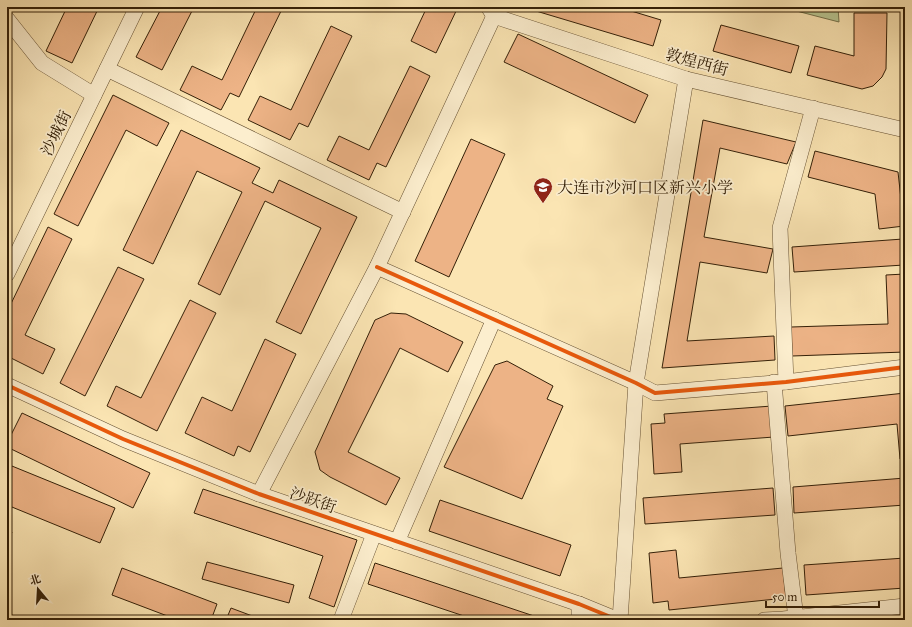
<svg xmlns="http://www.w3.org/2000/svg" width="912" height="627" font-family="'IM FELL Great Primer','Noto Serif SC',serif">
  <rect width="100%" height="100%" fill="#fbe5b3"/>
  <filter id="stains"><feTurbulence type="fractalNoise" baseFrequency=".005" numOctaves="4"/><feColorMatrix values="0 0 0 0 .2 0 0 0 0 .09 0 0 0 0 .02 0 0 0 .5 -.17"/></filter>
  <radialGradient id="worn" r=".72"><stop offset=".6" stop-color="#630" stop-opacity="0"/><stop offset="1" stop-color="#630" stop-opacity=".3"/></radialGradient>
  <polygon fill="#b8c691" stroke="#76734c" points="781,7 838,7 839,22"/>
  <g fill="#edb386" stroke="#342008">
    <polygon points="67,7 99,7 72,63 46,51"/>
    <polygon points="162,7 194,7 162,70 136,57"/>
    <polygon points="257,7 283,7 239,97 230,93 221,110 180,90 192,66 222,80"/>
    <polygon points="427,7 458,7 436,53 411,41"/>
    <polygon points="526,7 618,7 661,20 653,46 526,8"/>
    <polygon points="854,13 887,13 886,69 882,77 873,86 862,89 807,75 815,46 854,56"/>
    <polygon points="721,25 799,46 791,73 713,51"/>
    <polygon points="331,26 352,36 308,127 299,123 290,140 248,120 260,96 291,110"/>
    <polygon points="518,34 648,95 635,123 504,62"/>
    <polygon points="410,66 430,76 386,167 377,163 369,180 327,160 339,136 369,150"/>
    <polygon points="113,95 169,123 157,146 126,130 78,226 54,214"/>
    <polygon points="703,120 796,142 787,164 720,148 704,237 773,249 767,273 700,262 687,341 774,336 775,360 662,368"/>
    <polygon points="181,130 260,168 252,183 273,193 279,180 357,217 301,334 276,322 321,228 265,201 220,295 198,284 242,192 197,171 153,264 123,250"/>
    <polygon points="471,139 505,154 449,277 415,261"/>
    <polygon points="815,151 898,172 904,226 879,229 875,194 808,177"/>
    <polygon points="48,227 72,239 25,335 55,349 43,374 7,356 7,312"/>
    <polygon points="903,239 904,265 794,272 792,247"/>
    <polygon points="118,267 144,279 85,396 60,383"/>
    <polygon points="905,274 905,352 792,356 791,327 888,324 886,275"/>
    <polygon points="190,300 216,313 157,431 107,406 116,386 141,398"/>
    <polygon points="391,313 406,314 463,342 448,372 400,348 348,452 400,478 386,505 330,477 320,470 315,452 375,320"/>
    <polygon points="265,339 296,354 250,452 238,446 234,456 185,433 202,397 232,411"/>
    <polygon points="507,361 553,386 547,399 563,406 522,499 444,467 495,365"/>
    <polygon points="905,393 905,458 900,459 897,424 788,436 785,406"/>
    <polygon points="772,406 774,437 680,444 682,472 654,474 651,424 665,423 664,414"/>
    <polygon points="22,413 150,473 133,508 7,447 7,443"/>
    <polygon points="7,464 115,508 100,543 7,505"/>
    <polygon points="905,478 905,505 794,513 793,487"/>
    <polygon points="773,488 775,515 645,524 643,498"/>
    <polygon points="203,489 357,540 334,607 309,598 323,556 194,513"/>
    <polygon points="440,500 571,545 560,576 429,531"/>
    <polygon points="7,530 12,532 7,544"/>
    <polygon points="676,550 679,578 783,568 786,598 669,610 668,601 653,603 649,553"/>
    <polygon points="905,558 905,588 806,595 804,565"/>
    <polygon points="207,562 294,585 289,603 202,579"/>
    <polygon points="375,563 546,620 476,620 368,584"/>
    <polygon points="122,568 217,604 211,620 178,620 112,595"/>
    <polygon points="231,608 263,620 226,620"/>
    <polygon points="7,613 24,620 7,620"/>
  </g>
  <g fill="none" stroke-linecap="round" stroke-linejoin="round">
    <defs>
      <g id="street">
        <polyline points="489,8 494,16 686,79 905,130"/>
        <polyline points="7,19 42,63 94,95"/>
        <polyline points="107,69 403,212"/>
        <polyline points="377,267 636,383 655,393 786,382 905,367"/>
        <polyline points="7,274 137,7"/>
        <polyline points="774,382 788,553 796,618"/>
        <polyline points="786,382 780,228 813,108"/>
        <polyline points="7,385 123,439 259,494 579,604 618,620"/>
        <polyline points="259,494 377,267 494,16"/>
        <polyline points="397,542 494,319"/>
        <polyline points="579,604 579,620"/>
        <polyline points="341,620 374,534"/>
        <polyline points="620,620 636,383 686,79"/>
        <polyline points="764,620 783,619 905,606"/>
      </g>
    </defs>
    <use href="#street" stroke="#665133" stroke-width="16"/>
    <use href="#street" stroke="#fceece" stroke-width="15"/>
    <defs>
      <g id="cycleway">
        <polyline points="377,267 636,383 655,393 786,382 905,367"/>
        <polyline points="7,385 123,439 259,494 579,604 618,620"/>
      </g>
    </defs>
    <use href="#cycleway" stroke="#fceece" stroke-width="6"/>
    <use href="#cycleway" stroke="#e8590c" stroke-width="4"/>
  </g>
  <defs>
    <symbol id="school-pin" viewBox="-11 -11 22 30"><path d="M0 17L-7.5 6A9.5 9.5 0 1 1 7.5 6Z" fill="#8f2418" stroke="#fceece"/><path d="M0-5L7-2L0 1L-7-2ZM-4 1L0 2.5L4 1V4Q0 6-4 4Z" fill="#fff"/></symbol>
  </defs>
  <g fill-rule="evenodd">
    <use href="#school-pin" x="532" y="176" width="22" height="30"/>
  </g>
  <g text-anchor="middle" dominant-baseline="central" stroke-width="3.5" stroke-linejoin="round" paint-order="stroke">
    <g font-size="16" fill="#342008" stroke="#fceece">
      <text transform="translate(697 62) rotate(15)">敦煌西街</text>
      <text transform="translate(56 133) rotate(-64)">沙城街</text>
      <text transform="translate(313 500) rotate(19)">沙跃街</text>
    </g>
    <g font-size="16" fill="#342008" stroke="#fceece" text-anchor="start">
      <text x="557" y="187">大连市沙河口区新兴小学</text>
    </g>
  </g>
  <rect width="912" height="627" fill="none" stroke="#fbe5b3" stroke-width="24"/>
  <rect x="8" y="8" width="896" height="611" fill="none" stroke="#342008" stroke-width="2"/>
  <rect x="12" y="12" width="888" height="603" fill="none" stroke="#342008"/>
  <g transform="translate(38 589) rotate(342)" stroke="#fceece" stroke-width="3" paint-order="stroke">
  <path d="M0-3L7 15L0 10L-7 15Z" fill="#342008"/>
  <text y="-6" font-size="11" font-weight="bold" text-anchor="middle" fill="#342008">北</text>
  </g>
  <path d="M766 601v6h113v-6" fill="none" stroke="#342008" stroke-width="2"/>
  <text x="772" y="601" font-size="12" fill="#342008" stroke="#fceece" stroke-width="3" paint-order="stroke">50 m</text>
  <rect width="100%" height="100%" filter="url(#stains)"/>
  <rect width="100%" height="100%" fill="url(#worn)"/>
</svg>
